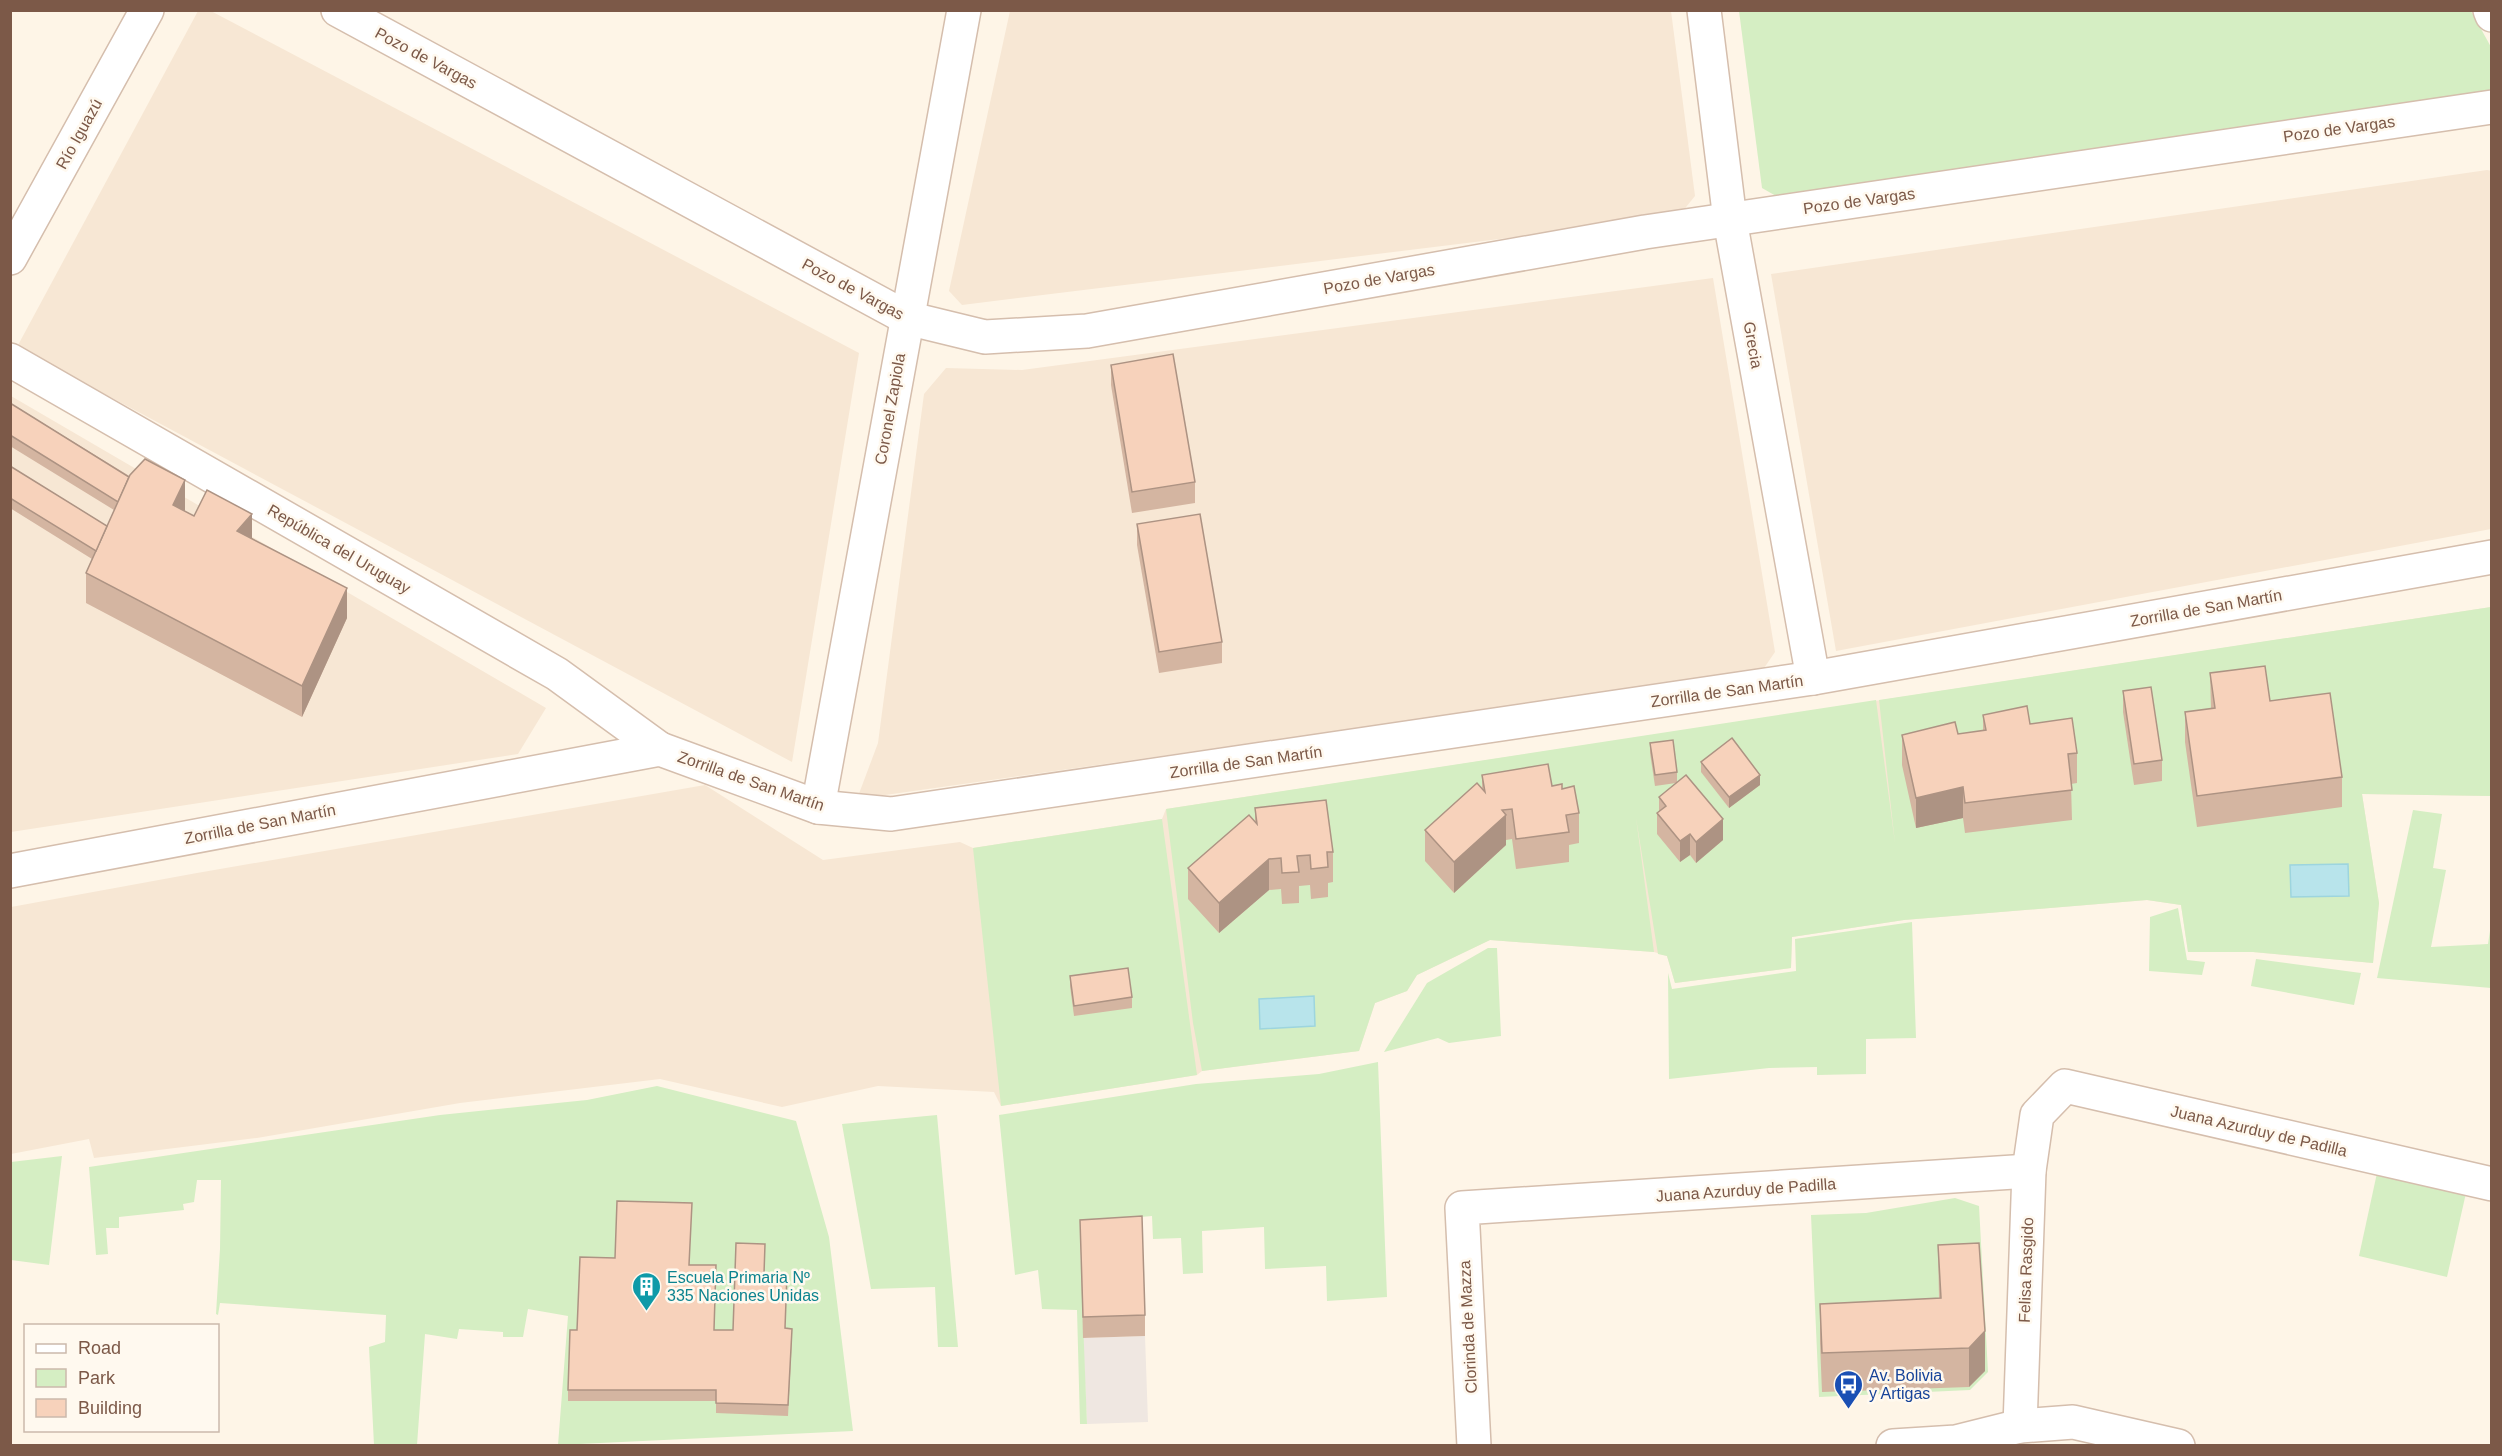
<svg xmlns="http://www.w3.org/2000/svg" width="2502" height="1456" font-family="Arial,sans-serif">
  <rect width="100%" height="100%" fill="#fef5e7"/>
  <g fill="#f7e7d4">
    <polygon points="209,10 859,353 792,762 17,347 198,11"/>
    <polygon points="1010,11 1671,11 1695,196 1678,217 962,305 949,291"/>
    <polygon points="2487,170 2492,171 2491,529 1836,651 1771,274"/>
    <polygon points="1713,278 1775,652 1762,671 857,799 878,743 924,394 946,368 1022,370"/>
    <polygon points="11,396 546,708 518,754 11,832"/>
    <polygon points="2491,607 2491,796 2362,794 2379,903 2373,963 2253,952 2188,952 2181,905 2147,900 1904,920 1792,937 1791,968 1675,983 1667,956 1654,952 1490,940 1417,975 1407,991 1375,1003 1359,1051 1202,1071 1197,1075 1001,1106 994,1092 878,1086 782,1107 660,1079 460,1103 257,1138 94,1158 89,1139 11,1154 11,907 197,873 705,785 823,860 960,842 973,848 1162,819 1166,809"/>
  </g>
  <polygon fill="#efe7e1" points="1145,1336 1148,1422 1087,1424 1083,1338"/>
  <g fill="#d5eec3">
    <polygon points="1739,11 2471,11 2491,47 2491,87 2486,97 1785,201 1762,188"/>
    <polygon points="2491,607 2491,796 2362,794 2379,903 2373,963 2253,952 2188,952 2181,905 2147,900 1904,920 1792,937 1791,968 1675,983 1667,956 1658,954 1636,818 1654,952 1490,940 1417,975 1407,991 1375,1003 1359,1051 1202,1071 1193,1023 1166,809 1876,700 1895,843 1879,700"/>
    <polygon points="2413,810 2442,814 2433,868 2446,870 2431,947 2488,944 2491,924 2491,988 2377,978"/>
    <polygon points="1162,819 1197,1075 1001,1106 973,848"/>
    <polygon points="2178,908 2187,960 2205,962 2202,975 2149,971 2150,917"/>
    <polygon points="1912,922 1916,1038 1866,1039 1866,1074 1817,1075 1817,1067 1769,1068 1669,1079 1668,973 1672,989 1796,971 1795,939"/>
    <polygon points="1488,948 1497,948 1501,1036 1449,1043 1438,1038 1384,1052 1427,983"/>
    <polygon points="2256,959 2361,973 2354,1005 2251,986"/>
    <polygon points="1378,1062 1387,1297 1327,1301 1326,1266 1265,1269 1264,1227 1202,1231 1203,1273 1183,1274 1181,1238 1153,1239 1152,1216 1141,1217 1080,1241 1087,1424 1080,1424 1077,1310 1042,1309 1038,1270 1015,1275 999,1115 1196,1084 1319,1074"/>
    <polygon points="657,1086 796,1121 829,1237 853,1431 558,1445 568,1316 528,1309 523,1337 503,1337 503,1332 459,1329 457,1339 425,1334 417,1445 374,1445 369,1347 385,1342 386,1315 220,1303 218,1315 216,1314 220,1249 221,1180 197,1180 194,1202 183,1204 184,1210 119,1217 119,1228 106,1228 108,1254 96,1255 89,1167 440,1115 587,1100"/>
    <polygon points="937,1115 958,1347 938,1347 935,1287 871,1289 842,1124"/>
    <polygon points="62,1156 49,1265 11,1260 11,1162"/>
    <polygon points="2377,1173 2466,1193 2447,1277 2359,1256"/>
    <polygon points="1955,1198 1979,1206 1988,1372 1970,1390 1819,1397 1811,1215 1866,1213"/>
  </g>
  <g fill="#b8e4eb" stroke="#9dd5de" stroke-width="1.5">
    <polygon points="2348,864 2349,896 2291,897 2290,865"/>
    <polygon points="1314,996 1315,1026 1260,1029 1259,999"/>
  </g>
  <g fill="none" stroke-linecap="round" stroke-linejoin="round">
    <defs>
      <g id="minor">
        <polyline points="338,10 907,318 985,337 1087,331 1645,232 2492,107"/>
        <polyline points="1704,10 1730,220 1813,678"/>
        <polyline points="2490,10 2492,15"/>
        <polyline points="10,258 147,10"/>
        <polyline points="10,360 557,674 660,749"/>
        <polyline points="818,807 964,10"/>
        <polyline points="10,871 660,749 818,807 891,814 1813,678 2492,557"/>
        <polyline points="2020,1426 2029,1171 2037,1115 2065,1086 2492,1184"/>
        <polyline points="1474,1446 1462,1208 2029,1171"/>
        <polyline points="1893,1446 1956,1442 2020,1426 2073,1422 2178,1446"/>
      </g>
    </defs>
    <use href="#minor" stroke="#d5bead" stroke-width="36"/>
    <use href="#minor" stroke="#fff" stroke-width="33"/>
  </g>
  <g fill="#d4b5a1">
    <polygon points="1111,365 1195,482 1195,503 1132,513 1111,385"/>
    <polygon points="10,403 185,510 184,511 194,516 252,538 347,618 302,717 86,603 86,573 92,559 10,508 10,466 107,526 114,510 10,446"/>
    <polygon points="1137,524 1222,642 1222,663 1159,673 1137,545"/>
    <polygon points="2210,673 2270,701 2342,777 2342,807 2197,827 2185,742 2185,712 2211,709"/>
    <polygon points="2123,691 2162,760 2162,781 2134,785 2123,712"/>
    <polygon points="1983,715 2030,724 2077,753 2077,783 2071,784 2072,820 1965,833 1963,818 1916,828 1902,765 1902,735 1958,734 1983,731"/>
    <polygon points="1650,743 1677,772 1677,782 1723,840 1696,863 1690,855 1680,862 1657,834 1657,813 1659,811 1659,797 1676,783 1655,786 1650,753"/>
    <polygon points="1701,762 1760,785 1729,808 1701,772"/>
    <polygon points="1482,775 1552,786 1562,789 1579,813 1579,843 1569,845 1569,862 1516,869 1512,839 1506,840 1506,845 1454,893 1425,861 1425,830 1482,789"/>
    <polygon points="1255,808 1333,852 1333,882 1328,883 1328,897 1311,899 1310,885 1299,886 1299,903 1282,904 1281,889 1269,890 1219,933 1188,899 1188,868 1255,822"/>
    <polygon points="1070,976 1132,997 1132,1008 1074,1016 1070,986"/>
    <polygon points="1080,1220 1145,1315 1145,1336 1083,1338"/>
    <polygon points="1938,1245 1985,1371 1969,1387 1822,1392 1820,1343 1820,1304 1939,1298"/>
    <polygon points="690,1265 716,1276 714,1330 733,1330 764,1274 786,1328 792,1339 788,1416 716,1413 716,1401 568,1401 568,1390 577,1330"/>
  </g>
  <g fill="#ad9383">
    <polygon points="185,480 185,510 173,536 173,505"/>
    <polygon points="252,514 252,545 237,531"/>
    <polygon points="347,588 347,618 302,717 302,686"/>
    <polygon points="1760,775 1760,785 1729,808 1729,797"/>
    <polygon points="1963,787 1963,818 1916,828 1916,798"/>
    <polygon points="1506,815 1506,845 1454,893 1454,862"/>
    <polygon points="1723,819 1723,840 1696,863 1696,842"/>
    <polygon points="1690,834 1690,855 1680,862 1680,841"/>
    <polygon points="1269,859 1269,890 1219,933 1219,903"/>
    <polygon points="1985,1331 1985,1371 1969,1387 1969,1348"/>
  </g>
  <g fill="#f7d2bb" stroke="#ad9383" stroke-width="1.5">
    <polygon points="1173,354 1195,482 1132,492 1111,365"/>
    <polygon points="10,403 129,477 118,502 10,435"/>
    <polygon points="145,459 185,480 173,505 194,516 207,490 252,514 237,531 347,588 302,686 86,573 130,475"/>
    <polygon points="10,466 107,526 96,551 10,498"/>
    <polygon points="1200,514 1222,642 1159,652 1137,524"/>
    <polygon points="2265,666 2270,701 2330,693 2342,777 2197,796 2185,712 2215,708 2210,673"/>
    <polygon points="2151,687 2162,760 2134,764 2123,691"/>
    <polygon points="2027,706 2030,724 2072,718 2077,753 2068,754 2072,790 1965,803 1963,787 1916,798 1902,735 1955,722 1958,734 1986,730 1983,715"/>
    <polygon points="1732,738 1760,775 1729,797 1701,762"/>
    <polygon points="1673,740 1677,772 1655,775 1650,743"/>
    <polygon points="1548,764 1552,786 1562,784 1562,789 1574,786 1579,813 1566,815 1569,832 1516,839 1512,809 1502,810 1506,815 1454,862 1425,830 1477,783 1485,792 1482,775"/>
    <polygon points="1686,775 1723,819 1696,842 1690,834 1680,841 1657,813 1666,806 1659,797"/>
    <polygon points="1326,800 1333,852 1327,852 1328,867 1311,869 1310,855 1297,856 1299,872 1282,873 1281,858 1269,859 1219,903 1188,868 1249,815 1257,824 1255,808"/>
    <polygon points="1128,968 1132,997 1074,1006 1070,976"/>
    <polygon points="617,1201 692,1203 689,1265 716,1265 714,1330 733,1330 736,1243 765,1244 764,1274 787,1274 785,1328 792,1329 788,1405 716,1403 716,1390 568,1390 570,1330 577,1330 580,1257 615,1258"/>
    <polygon points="1142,1216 1145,1315 1083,1317 1080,1220"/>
    <polygon points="1979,1243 1985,1331 1969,1348 1822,1353 1820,1304 1941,1298 1938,1245"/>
  </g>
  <defs>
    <symbol id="building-pin" viewBox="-11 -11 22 30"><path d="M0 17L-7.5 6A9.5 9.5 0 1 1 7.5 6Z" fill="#0f9aa8" stroke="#fff9ef"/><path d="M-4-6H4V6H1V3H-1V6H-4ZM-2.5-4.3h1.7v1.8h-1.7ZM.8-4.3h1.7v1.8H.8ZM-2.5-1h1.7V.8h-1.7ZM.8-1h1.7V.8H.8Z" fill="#fff"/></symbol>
    <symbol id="bus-pin" viewBox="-11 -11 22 30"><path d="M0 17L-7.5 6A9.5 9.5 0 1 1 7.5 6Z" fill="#1a4fb4" stroke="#fff9ef"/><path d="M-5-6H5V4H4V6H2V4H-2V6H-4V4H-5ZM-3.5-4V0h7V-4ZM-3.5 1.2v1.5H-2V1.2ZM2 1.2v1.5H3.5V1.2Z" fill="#fff"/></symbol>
  </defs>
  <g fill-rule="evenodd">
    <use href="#building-pin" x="630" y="1270" width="33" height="45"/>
    <use href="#bus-pin" x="1832" y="1368" width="33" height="45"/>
  </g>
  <g text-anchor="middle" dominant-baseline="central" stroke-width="5" stroke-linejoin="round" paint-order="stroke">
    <g font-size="16" fill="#7c5948" stroke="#fff9ef">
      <text transform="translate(426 58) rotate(28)">Pozo de Vargas</text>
      <text transform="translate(2339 129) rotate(-8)">Pozo de Vargas</text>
      <text transform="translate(79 134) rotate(-61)">Río Iguazú</text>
      <text transform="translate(1859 201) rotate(-8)">Pozo de Vargas</text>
      <text transform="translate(1379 279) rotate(-10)">Pozo de Vargas</text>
      <text transform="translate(853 289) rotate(28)">Pozo de Vargas</text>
      <text transform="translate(1753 345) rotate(80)">Grecia</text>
      <text transform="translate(890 409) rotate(-80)">Coronel Zapiola</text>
      <text transform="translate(339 549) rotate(30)">República del Uruguay</text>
      <text transform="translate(2206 608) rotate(-10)">Zorrilla de San Martín</text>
      <text transform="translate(1727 691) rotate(-8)">Zorrilla de San Martín</text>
      <text transform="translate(1246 762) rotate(-8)">Zorrilla de San Martín</text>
      <text transform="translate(751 781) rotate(19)">Zorrilla de San Martín</text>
      <text transform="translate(260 824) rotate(-11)">Zorrilla de San Martín</text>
      <text transform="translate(2259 1131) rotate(13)">Juana Azurduy de Padilla</text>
      <text transform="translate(1746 1190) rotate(-4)">Juana Azurduy de Padilla</text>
      <text transform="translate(2026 1270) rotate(-88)">Felisa Rasgido</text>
      <text transform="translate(1468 1327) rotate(-93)">Clorinda de Mazza</text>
    </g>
    <g font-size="16" fill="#0d838f" stroke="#fff9ef" text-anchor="start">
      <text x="667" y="1277">Escuela Primaria Nº<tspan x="667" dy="18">335 Naciones Unidas</tspan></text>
    </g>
    <g font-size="16" fill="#164399" stroke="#fff9ef" text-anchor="start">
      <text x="1869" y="1375">Av. Bolivia<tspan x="1869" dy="18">y Artigas</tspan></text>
    </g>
  </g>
  <rect width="2502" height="1456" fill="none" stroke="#7c5948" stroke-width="24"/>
  <rect x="24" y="1324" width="195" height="108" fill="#fff9ef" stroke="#cbb9ac" stroke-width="1.5"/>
  <rect x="36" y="1344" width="30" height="9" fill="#ffffff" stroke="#cbb9ac" stroke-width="1.5"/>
  <text x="78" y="1354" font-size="18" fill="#7c5948">Road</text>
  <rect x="36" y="1369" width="30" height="18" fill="#d5eec3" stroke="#cbb9ac" stroke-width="1.5"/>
  <text x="78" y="1384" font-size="18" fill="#7c5948">Park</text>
  <rect x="36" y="1399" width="30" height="18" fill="#f7d2bb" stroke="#cbb9ac" stroke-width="1.5"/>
  <text x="78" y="1414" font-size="18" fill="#7c5948">Building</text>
</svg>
